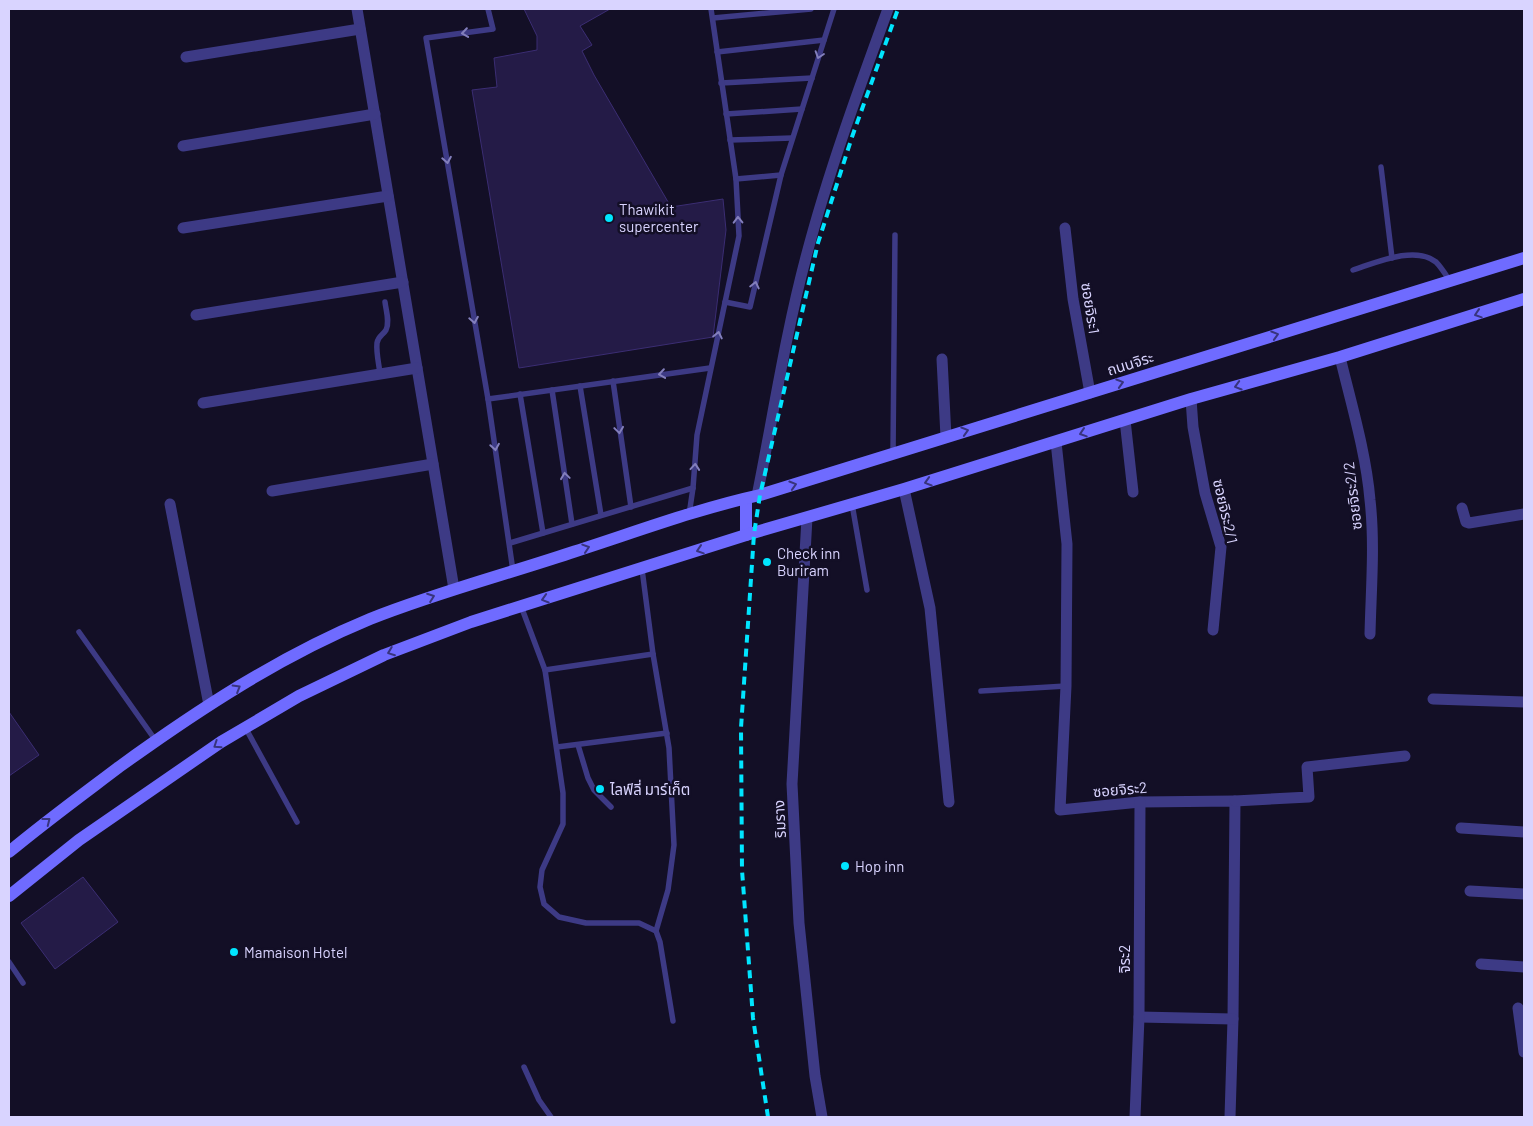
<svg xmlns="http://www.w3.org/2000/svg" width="1533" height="1126" font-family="Barlow,'Noto Sans Thai',sans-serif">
  <rect width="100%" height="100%" fill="#130f26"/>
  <g fill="#241b47" stroke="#3b2d73">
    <polygon points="524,9 610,9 580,26 592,45 582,51 594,75 671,207 723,199 726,230 713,337 519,368 472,90 497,87 494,58 537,50 537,36"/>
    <polygon points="9,712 39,755 9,776"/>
    <polygon points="83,877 118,922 55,969 21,923"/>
  </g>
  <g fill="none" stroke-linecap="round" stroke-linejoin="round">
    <g stroke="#3d3a85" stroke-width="5.5">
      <polyline points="488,9 493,29 426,38 488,399 513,571"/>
      <polyline points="713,18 811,9"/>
      <polyline points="717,52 824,40"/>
      <polyline points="721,83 812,78"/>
      <polyline points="726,114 802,109"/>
      <polyline points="730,140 792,138"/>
      <polyline points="1381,167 1392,258"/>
      <polyline points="736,179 781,175"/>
      <path d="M1353 270C1375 263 1415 245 1436 262 1441 267 1446 275 1450 281"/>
      <polyline points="725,302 750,307 781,175 834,9"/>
      <path d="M380 374C379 364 376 353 377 343 378 336 383 335 386 330 390 322 386 311 385 302"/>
      <polyline points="613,381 631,507"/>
      <polyline points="580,386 601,515"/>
      <polyline points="552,390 572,524"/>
      <polyline points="520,394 543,533"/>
      <polyline points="488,399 710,368"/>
      <polyline points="893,454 895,235"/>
      <polyline points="852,504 867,590"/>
      <polyline points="689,515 693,488 697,435 739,236 736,179 711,9"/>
      <polyline points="510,543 693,488"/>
      <polyline points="642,569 653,654 669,748 674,845 668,890 656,931"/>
      <polyline points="521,606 545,670 563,793 563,824 542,870 540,887 544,904 559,917 586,923 639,923 656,931 660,942 673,1021"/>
      <polyline points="79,632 156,741"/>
      <polyline points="545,670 653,654"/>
      <polyline points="981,691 1066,686"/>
      <polyline points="245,727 297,822"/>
      <polyline points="578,745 588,778 594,790 611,807"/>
      <polyline points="557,747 667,733"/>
      <polyline points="9,962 23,983"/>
      <polyline points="524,1067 539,1100 551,1117"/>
    </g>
    <g stroke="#3d3a85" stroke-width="11">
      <polyline points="357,9 454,589"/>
      <polyline points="186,57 360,29"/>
      <polyline points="183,146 375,114"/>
      <polyline points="183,228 388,196"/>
      <polyline points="1065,228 1073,299 1090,393"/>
      <polyline points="196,315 403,282"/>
      <path d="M1340 357C1351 403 1366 453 1370 500 1375 544 1371 590 1370 634"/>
      <polyline points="942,359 946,437"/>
      <polyline points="1191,399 1193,427 1205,493 1221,547 1213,630"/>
      <polyline points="203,403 417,368"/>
      <polyline points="1125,420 1133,492"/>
      <polyline points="1056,442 1067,544 1066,686 1060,810 1140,802 1235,801 1233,1019 1230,1117"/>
      <polyline points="904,489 930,608 949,802"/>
      <polyline points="272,491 433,464"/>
      <path d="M757 496C773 417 785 336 806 257 828 173 858 91 888 9"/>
      <polyline points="170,504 209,705"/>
      <polyline points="1462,508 1466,522 1469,523 1524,514"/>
      <polyline points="807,518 792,784 799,923 815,1076 822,1117"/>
      <polyline points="1433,699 1524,702"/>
      <polyline points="1235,801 1309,797 1307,767 1405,756"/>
      <polyline points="1461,828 1524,832"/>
      <polyline points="1470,891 1524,894"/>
      <polyline points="1481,964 1524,967"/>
      <polyline points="1518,1008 1524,1052"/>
      <polyline points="1139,1017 1233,1019"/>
      <polyline points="1135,1117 1139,1017 1140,802"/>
    </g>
    <g stroke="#6f6bff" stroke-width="12">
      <polyline points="746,535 746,499"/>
      <path d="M9 852C45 822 82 795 119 767 198 710 280 656 370 619 435 593 504 575 570 553 633 533 696 509 760 495L1524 258"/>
      <polyline points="9,896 79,840 221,742 299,696 384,655 471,622 746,535 904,489 1191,399 1340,357 1524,299"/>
    </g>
    <polyline stroke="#00e5ff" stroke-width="4" stroke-dasharray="8 6" stroke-linecap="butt" points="768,1117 753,1018 742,870 741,728 754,534 760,495 818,243 852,137 898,9"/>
  </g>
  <defs><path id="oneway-chevron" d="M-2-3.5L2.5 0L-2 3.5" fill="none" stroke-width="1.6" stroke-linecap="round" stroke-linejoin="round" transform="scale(1.25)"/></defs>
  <g stroke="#837fbc">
    <use href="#oneway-chevron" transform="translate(465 33) rotate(172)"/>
    <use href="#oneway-chevron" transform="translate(819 55) rotate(108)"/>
    <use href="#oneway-chevron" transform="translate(447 160) rotate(80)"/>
    <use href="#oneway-chevron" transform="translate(738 220) rotate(-91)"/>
    <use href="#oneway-chevron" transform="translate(755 285) rotate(-77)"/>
    <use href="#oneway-chevron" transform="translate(474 320) rotate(80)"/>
    <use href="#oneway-chevron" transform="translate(718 335) rotate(-78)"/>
    <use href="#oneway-chevron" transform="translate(662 374) rotate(172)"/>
    <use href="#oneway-chevron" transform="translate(619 430) rotate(82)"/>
    <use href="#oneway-chevron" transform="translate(495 447) rotate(81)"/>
    <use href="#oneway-chevron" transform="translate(695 467) rotate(-85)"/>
    <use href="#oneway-chevron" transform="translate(565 476) rotate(-98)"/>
  </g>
  <g stroke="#38347d">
    <use href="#oneway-chevron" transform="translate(1478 314) rotate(162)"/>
    <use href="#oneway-chevron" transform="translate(1275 335) rotate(-17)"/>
    <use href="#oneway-chevron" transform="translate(1120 383) rotate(-17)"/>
    <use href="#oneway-chevron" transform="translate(1238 386) rotate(164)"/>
    <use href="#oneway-chevron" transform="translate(965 431) rotate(-17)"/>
    <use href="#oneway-chevron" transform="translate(1083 433) rotate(162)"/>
    <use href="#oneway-chevron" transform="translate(928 482) rotate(163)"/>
    <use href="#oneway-chevron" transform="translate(793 485) rotate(-17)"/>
    <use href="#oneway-chevron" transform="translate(586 548) rotate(-18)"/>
    <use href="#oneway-chevron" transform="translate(700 550) rotate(162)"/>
    <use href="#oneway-chevron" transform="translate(431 597) rotate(-20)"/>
    <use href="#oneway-chevron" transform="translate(545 599) rotate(163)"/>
    <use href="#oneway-chevron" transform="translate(391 652) rotate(159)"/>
    <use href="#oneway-chevron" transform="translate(237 688) rotate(-31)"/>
    <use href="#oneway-chevron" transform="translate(217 745) rotate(146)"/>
    <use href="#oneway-chevron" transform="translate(47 821) rotate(-38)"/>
  </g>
  <g fill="#00e5ff" stroke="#130f26" stroke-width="2">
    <circle cx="609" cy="218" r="5"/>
    <circle cx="767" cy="562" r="5"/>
    <circle cx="600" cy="789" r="5"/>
    <circle cx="845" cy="866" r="5"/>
    <circle cx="234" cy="952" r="5"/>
  </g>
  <g text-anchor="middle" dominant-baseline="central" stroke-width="5" stroke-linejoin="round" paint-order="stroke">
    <g font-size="15" fill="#d9d4ff" stroke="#130f26" text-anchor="start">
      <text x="619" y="209">Thawikit<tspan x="619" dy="17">supercenter</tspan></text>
      <text x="777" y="553">Check inn<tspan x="777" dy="17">Buriram</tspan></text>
      <text x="610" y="789">ไลฟ์ลี่ มาร์เก็ต</text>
      <text x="855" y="866">Hop inn</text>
      <text x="244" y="952">Mamaison Hotel</text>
    </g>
    <g font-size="15" fill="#d9d4ff" stroke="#130f26">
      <text transform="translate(1091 308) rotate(81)">ซอยจิระ1</text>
      <text transform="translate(1130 363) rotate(-17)">ถนนจิระ</text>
      <text transform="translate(1352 496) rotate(-97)">ซอยจิระ2/2</text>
      <text transform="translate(1226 511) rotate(77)">ซอยจิระ2/1</text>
      <text transform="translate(1120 789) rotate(-5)">ซอยจิระ2</text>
      <text transform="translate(779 819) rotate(-93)">ริมราง</text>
      <text transform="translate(1124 959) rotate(-90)">จิระ2</text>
    </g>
  </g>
  <rect width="1533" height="1126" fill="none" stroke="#d9d4ff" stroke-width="20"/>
</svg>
